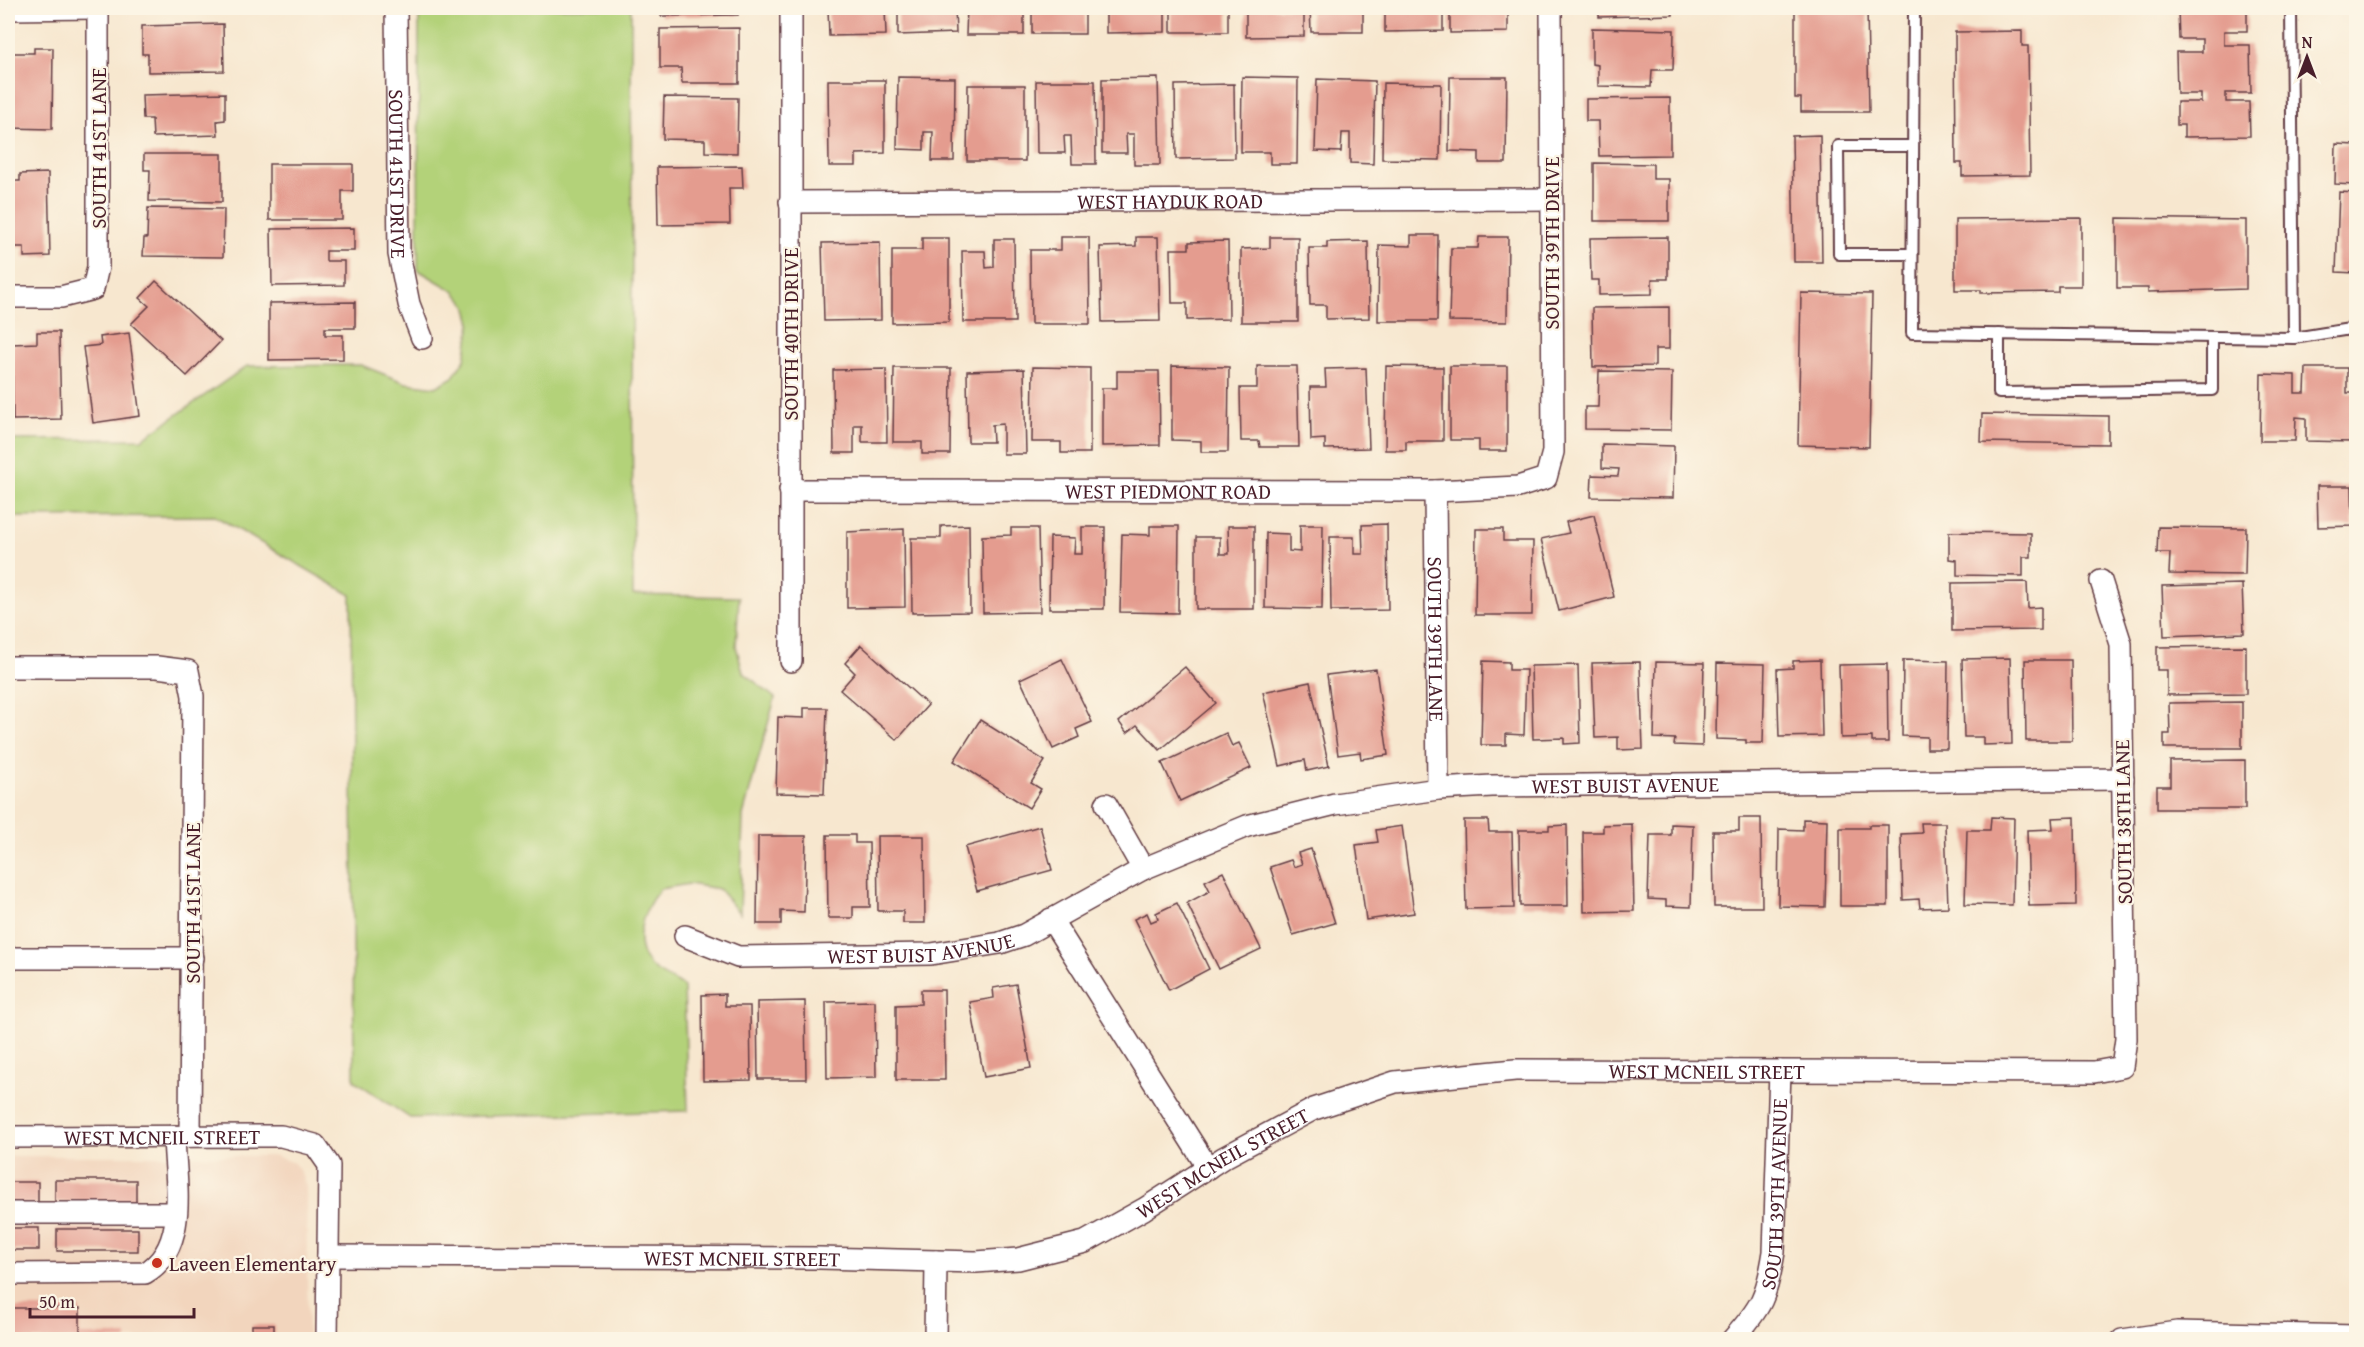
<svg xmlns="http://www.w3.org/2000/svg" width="2364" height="1347" font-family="'Gentium Book Plus',serif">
  <rect width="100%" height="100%" fill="#fcf5e5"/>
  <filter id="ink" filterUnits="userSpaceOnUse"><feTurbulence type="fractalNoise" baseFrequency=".0167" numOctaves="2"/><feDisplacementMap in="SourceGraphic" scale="12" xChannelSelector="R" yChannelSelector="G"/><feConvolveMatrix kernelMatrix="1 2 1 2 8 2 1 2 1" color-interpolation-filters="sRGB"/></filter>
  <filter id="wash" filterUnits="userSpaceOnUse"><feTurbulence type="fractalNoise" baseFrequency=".008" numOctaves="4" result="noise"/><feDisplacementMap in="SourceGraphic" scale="24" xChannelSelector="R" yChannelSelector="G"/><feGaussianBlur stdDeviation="1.35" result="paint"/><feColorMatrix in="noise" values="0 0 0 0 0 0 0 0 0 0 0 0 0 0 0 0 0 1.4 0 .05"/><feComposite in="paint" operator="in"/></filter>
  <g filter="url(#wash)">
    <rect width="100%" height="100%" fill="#f7e7cf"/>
    <polygon fill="#f2d5bd" points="8,1156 275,1156 294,1163 301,1173 306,1186 308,1339 8,1339"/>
    <path fill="#b3d279" stroke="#7e7852" stroke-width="1.5" d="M419 8H631L633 595 739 597 736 646 743 672 775 698 743 815 740 914 719 889 689 884 660 889C642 910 628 948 655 970 663 976 675 981 684 987L688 1111 410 1118 354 1080 351 595 215 516 8 517V440L142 439 247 366 361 365 406 383 436 387 453 377 465 359 471 323 466 305 454 291 418 270Z"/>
    <g id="blocks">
      <g fill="#e49c8f">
        <polygon points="660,8 738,8 738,15 661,16"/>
        <polygon points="828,8 885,8 886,35 829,36"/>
        <polygon points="898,8 955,8 956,33 898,35"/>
        <polygon points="967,8 1024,8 1024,35 966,35"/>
        <rect x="1032" y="8" width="53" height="26"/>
        <polygon points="1106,8 1165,8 1165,32 1106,33"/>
        <rect x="1171" y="8" width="57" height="24"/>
        <polygon points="1246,8 1304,8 1304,36 1246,37"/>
        <polygon points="1310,8 1363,8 1363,32 1311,32"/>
        <polygon points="1385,8 1443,8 1443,31 1385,32"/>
        <polygon points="1450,8 1508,8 1508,32 1450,33"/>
        <polygon points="1599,8 1673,8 1673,15 1599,17"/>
        <polygon points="1795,8 1867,8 1869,112 1801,112 1801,98 1795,98"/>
        <polygon points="2178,8 2247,8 2247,31 2224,31 2224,45 2250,45 2251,93 2226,93 2226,102 2249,102 2250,136 2184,137 2184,125 2177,125 2177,102 2201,102 2201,94 2177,94 2176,52 2202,52 2202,39 2179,39"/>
        <polygon points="223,24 224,71 148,72 148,54 142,54 142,26"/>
        <polygon points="739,28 739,83 682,83 681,68 660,68 660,29"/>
        <polygon points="1592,28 1674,30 1673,70 1652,70 1651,87 1598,86 1598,65 1592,64"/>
        <polygon points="2022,31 2022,46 2028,46 2030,175 1962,176 1962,163 1956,163 1955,32"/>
        <polygon points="34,48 53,48 52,129 8,128 8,53 34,53"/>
        <polygon points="898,77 955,78 954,161 932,161 933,132 924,132 924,150 897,149"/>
        <polygon points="1242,77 1298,78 1297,164 1270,164 1270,152 1241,152"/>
        <polygon points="1450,77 1507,77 1506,163 1479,163 1479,152 1449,151"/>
        <polygon points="1158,78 1160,165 1134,165 1134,134 1126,134 1127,153 1102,153 1102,79"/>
        <polygon points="1317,79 1375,81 1373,164 1350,163 1350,133 1342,133 1341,152 1315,151"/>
        <polygon points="828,80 885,80 885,153 856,154 856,166 829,166"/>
        <polygon points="1036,81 1095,81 1096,164 1072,164 1071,136 1064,136 1065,153 1037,153"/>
        <polygon points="1383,83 1441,84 1440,160 1382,159"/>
        <polygon points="1234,84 1235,158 1176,159 1175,85"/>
        <polygon points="968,85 1025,85 1025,161 967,161"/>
        <polygon points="225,93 225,120 217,121 218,135 153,137 152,119 143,119 142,95"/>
        <polygon points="664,97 738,98 737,153 705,152 705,140 663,139"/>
        <polygon points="1670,98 1670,155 1599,156 1598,121 1586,121 1586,99"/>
        <polygon points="1820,135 1822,262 1794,262 1792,136"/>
        <polygon points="2336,144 2356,145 2356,185 2335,184"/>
        <polygon points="144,154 222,154 222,202 149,201 150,170 144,170"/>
        <polygon points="1594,163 1653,164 1653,179 1669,179 1669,221 1594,221"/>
        <polygon points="269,164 353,164 353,191 342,191 342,220 269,220"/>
        <polygon points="742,166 743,188 729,188 730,224 658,225 657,167"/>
        <polygon points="48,173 50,256 24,257 24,247 8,247 8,181 20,181 20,174"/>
        <polygon points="2339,192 2356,193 2356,273 2336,272"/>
        <polygon points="148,208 224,209 223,257 143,256 144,238 147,238"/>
        <polygon points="2081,218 2081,286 2058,286 2058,292 1981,293 1981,290 1955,290 1955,219"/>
        <polygon points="2117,218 2246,220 2246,289 2148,292 2148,288 2117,288"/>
        <polygon points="354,228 354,251 326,251 326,261 344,261 344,285 272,286 271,229"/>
        <polygon points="1411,235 1438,235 1437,321 1378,321 1379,245 1411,246"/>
        <polygon points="1061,237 1089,237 1090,324 1031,324 1030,250 1061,250"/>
        <polygon points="1136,237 1158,237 1160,321 1102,322 1100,247 1136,246"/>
        <polygon points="1270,237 1298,237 1298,322 1241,322 1241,249 1270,248"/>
        <polygon points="1479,237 1508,237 1507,322 1449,321 1451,248 1478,248"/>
        <polygon points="1668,237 1668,279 1652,279 1652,294 1599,295 1599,280 1591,280 1590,238"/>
        <polygon points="922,238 949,238 949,322 892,323 892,250 922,250"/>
        <polygon points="994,239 1014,239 1015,322 963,322 962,251 985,251 986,268 994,267"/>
        <polygon points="1228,241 1229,319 1187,320 1187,303 1172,303 1171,249 1189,249 1189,242"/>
        <polygon points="1368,241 1369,318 1326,319 1326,305 1310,305 1309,248 1327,248 1327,242"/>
        <polygon points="880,242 881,320 824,321 822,243"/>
        <polygon points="156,281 221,341 187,376 131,324 149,306 140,298"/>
        <polygon points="1801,293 1872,294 1869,447 1798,445"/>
        <polygon points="355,302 355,328 325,328 325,335 343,335 343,359 269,360 269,303"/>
        <polygon points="1669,307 1669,349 1655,349 1655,366 1593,367 1592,308"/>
        <polygon points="37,332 59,332 61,419 13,420 12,344 37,343"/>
        <polygon points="129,333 140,416 93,423 83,347 101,345 100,337"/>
        <polygon points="1172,366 1229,367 1228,452 1201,452 1201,441 1172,440"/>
        <polygon points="1257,366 1297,366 1299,447 1260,447 1259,441 1241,441 1240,388 1257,388"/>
        <polygon points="1386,366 1443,367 1443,441 1406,441 1406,450 1385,450"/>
        <polygon points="1450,366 1507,366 1507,451 1479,451 1479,440 1450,440"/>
        <polygon points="1033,367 1090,368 1090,453 1061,453 1061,442 1032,442"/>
        <polygon points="894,368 951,368 950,454 922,454 922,442 893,442"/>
        <polygon points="1366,368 1369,448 1325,449 1325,439 1311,440 1310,387 1326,387 1325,369"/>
        <polygon points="2306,368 2347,368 2347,393 2356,393 2353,442 2306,441 2306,418 2296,417 2295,441 2260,441 2261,374 2295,375 2295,393 2305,393"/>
        <polygon points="886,369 887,442 862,442 862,425 854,425 854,453 834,453 833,370"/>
        <polygon points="1024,369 1026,454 1003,454 1003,424 992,425 993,442 968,442 967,371"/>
        <polygon points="1117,371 1159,371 1160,445 1102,446 1102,388 1117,388"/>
        <polygon points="1599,371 1672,372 1671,430 1585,429 1585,407 1598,407"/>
        <polygon points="1982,414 2108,416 2108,444 1981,442"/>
        <polygon points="1602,444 1674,446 1673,498 1591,497 1592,475 1618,476 1619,469 1602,468"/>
        <polygon points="2317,486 2352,486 2353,526 2318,527"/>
        <polygon points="1594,515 1614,597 1559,611 1541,539 1569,533 1566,522"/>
        <polygon points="1387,524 1388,610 1331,611 1330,537 1354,537 1354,554 1363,554 1362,525"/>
        <polygon points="969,525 970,612 912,613 911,538 941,538 941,526"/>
        <polygon points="1300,525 1323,525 1322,609 1265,608 1266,533 1289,534 1289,551 1300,552"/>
        <polygon points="1150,526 1179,526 1178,613 1120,612 1122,534 1150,535"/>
        <polygon points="1228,526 1254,526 1254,609 1196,609 1196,537 1220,537 1220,554 1229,554"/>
        <polygon points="1082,527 1105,527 1104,609 1049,609 1050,537 1075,538 1074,554 1082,554"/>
        <polygon points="2158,527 2246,528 2245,575 2169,574 2170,553 2157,553"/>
        <polygon points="1011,528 1038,528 1040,612 983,613 982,536 1011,535"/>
        <polygon points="904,529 905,607 847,608 847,532"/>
        <polygon points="1476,529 1503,529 1503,541 1533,541 1532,615 1475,615"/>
        <polygon points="1949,532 2031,533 2031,557 2023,557 2023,576 1957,575 1957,560 1949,559"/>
        <polygon points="2027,582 2028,608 2041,607 2041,630 1952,631 1952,583"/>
        <polygon points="2242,584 2244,633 2164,636 2162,586"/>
        <polygon points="861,645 928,705 897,740 840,690 855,673 845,663"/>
        <polygon points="2246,646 2246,694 2167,695 2167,670 2157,670 2157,647"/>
        <polygon points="2010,658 2012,744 1983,745 1983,737 1964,737 1962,659"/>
        <polygon points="1062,659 1092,722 1076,729 1079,737 1053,749 1020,679"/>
        <polygon points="1820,660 1822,736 1779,737 1777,669 1793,668 1793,661"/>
        <polygon points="1903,660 1948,661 1947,749 1927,749 1927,737 1902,736"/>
        <polygon points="2025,660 2071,660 2072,741 2026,741"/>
        <polygon points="1483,661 1509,662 1509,670 1526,670 1524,735 1506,734 1506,745 1481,745"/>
        <polygon points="1640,662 1643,749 1618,750 1618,737 1595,738 1592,663"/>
        <polygon points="1656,662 1704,663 1702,746 1674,745 1675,739 1654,738"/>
        <polygon points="1717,663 1765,664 1763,743 1746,743 1746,740 1716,739"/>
        <polygon points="1887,664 1888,742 1872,742 1872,737 1841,738 1839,665"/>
        <polygon points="1578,665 1580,743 1564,744 1564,738 1533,739 1531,666"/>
        <polygon points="1185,667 1216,703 1160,750 1137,725 1127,733 1119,722"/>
        <polygon points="1376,669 1388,755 1361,759 1360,752 1338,755 1327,675"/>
        <polygon points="1310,682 1329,766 1307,771 1305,760 1280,766 1263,692"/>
        <polygon points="2242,702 2242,748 2164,748 2164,734 2170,734 2169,703"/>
        <polygon points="804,708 827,708 824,794 776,793 778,717 804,718"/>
        <polygon points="980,720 1045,761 1031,783 1041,789 1029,808 954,761"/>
        <polygon points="1226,733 1232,746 1239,743 1251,768 1180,801 1162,763"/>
        <polygon points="2245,760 2245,809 2157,809 2157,786 2170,786 2170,761"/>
        <polygon points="1991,817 2014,818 2012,905 1965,904 1967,830 1990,830"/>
        <polygon points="2075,817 2076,905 2029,906 2027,830 2053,829 2052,818"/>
        <polygon points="1739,818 1761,818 1762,907 1714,907 1713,831 1739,831"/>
        <polygon points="1803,819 1827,820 1825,907 1778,906 1779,829 1803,830"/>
        <polygon points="1464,820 1488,820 1489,832 1512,832 1514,908 1466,909"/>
        <polygon points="1921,823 1945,823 1948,907 1920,908 1919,899 1903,900 1901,834 1922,833"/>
        <polygon points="1632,824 1634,911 1584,912 1583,832 1603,832 1603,825"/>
        <polygon points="1671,824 1693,825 1691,907 1666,906 1666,900 1648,899 1650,835 1671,835"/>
        <polygon points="1567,825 1568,906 1520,906 1519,830 1549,830 1549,826"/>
        <polygon points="1869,825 1888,825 1888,906 1840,906 1840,828 1869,828"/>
        <polygon points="1040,826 1052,870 977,891 965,847"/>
        <polygon points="1402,826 1414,913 1366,920 1356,845 1378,842 1376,830"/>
        <polygon points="827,835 855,835 855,843 869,843 870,907 853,907 853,918 828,918"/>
        <polygon points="758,836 806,836 804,912 781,911 781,924 757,924"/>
        <polygon points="877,836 924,836 925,923 903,923 903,911 878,911"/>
        <polygon points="1311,849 1335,923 1293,935 1270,867 1291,860 1294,867 1302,864 1298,853"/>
        <polygon points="1223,872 1261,949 1219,969 1187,903 1210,891 1205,881"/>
        <polygon points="1177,903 1209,969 1169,990 1134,919 1147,913 1151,922 1158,919 1156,913"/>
        <polygon points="1016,984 1031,1068 984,1077 970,1002 994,998 993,988"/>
        <polygon points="921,990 944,990 945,1080 896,1080 896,1005 921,1004"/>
        <polygon points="725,994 725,1006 750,1006 751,1080 703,1081 702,995"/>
        <polygon points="805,1001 806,1079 758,1079 757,1002"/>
        <polygon points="875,1001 876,1077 827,1078 826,1002"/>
        <rect x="55" y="1180" width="81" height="22"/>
        <rect x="8" y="1182" width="30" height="22"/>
        <rect x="8" y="1228" width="31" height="22"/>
        <rect x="57" y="1229" width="81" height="22"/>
        <polygon points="8,1308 80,1308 80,1335 127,1335 127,1340 8,1340"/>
        <rect x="252" y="1325" width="22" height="15"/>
      </g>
    </g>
  </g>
  <g filter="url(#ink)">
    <use href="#blocks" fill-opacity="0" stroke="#643d44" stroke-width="1.5"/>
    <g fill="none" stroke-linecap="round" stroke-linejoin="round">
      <defs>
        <g id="lane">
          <polyline points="1914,8 1912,333 2294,338"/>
          <polyline points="2291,8 2294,338 2356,328"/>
          <polyline points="1912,254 1839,254 1838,146 1913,146"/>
          <polyline points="1999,334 1999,393 2212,390 2212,337"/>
        </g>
        <g id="street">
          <path id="s1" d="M396 8 399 254 409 304 422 338"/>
          <polyline points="8,9 98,8"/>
          <path id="s2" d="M790 202 1551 199"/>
          <polyline points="8,297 61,297 93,289 98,267 98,8"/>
          <path id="s3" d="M790 490 1435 491 1518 487 1546 478 1553 452 1551 8"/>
          <path id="s4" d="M1435 491 1438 789"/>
          <polyline points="791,661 791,8"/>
          <polyline points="8,667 157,667 188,671 193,696 190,1136"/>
          <polyline points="1106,804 1143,869"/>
          <polyline points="1051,919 1208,1168"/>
          <path id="s5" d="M685 936 738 957 931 954 1000 943 1024 935 1143 869 1247 826 1335 804 1438 789 1492 786 2123 779"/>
          <polyline points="8,958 192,958"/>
          <path id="s6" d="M8 1137 281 1136 315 1145 329 1165 327 1340"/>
          <polyline points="8,1213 176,1213"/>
          <path id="s7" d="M328 1256 820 1258 976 1262 1018 1259 1085 1242 1144 1209 1223 1158 1314 1109 1395 1082 1515 1070 2094 1072 2122 1067 2126 1039 2121 644 2101 581"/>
          <path d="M8 1274 145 1273C190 1247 175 1181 174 1136"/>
          <polyline points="935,1340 936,1261"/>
          <path id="s8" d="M1732 1340C1762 1307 1767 1296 1774 1252L1780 1071"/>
          <polyline points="2122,1340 2177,1332 2356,1336"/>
        </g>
      </defs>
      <use href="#lane" stroke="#643d44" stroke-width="14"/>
      <use href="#street" stroke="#643d44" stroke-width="24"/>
      <use href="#lane" stroke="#fff" stroke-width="10"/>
      <use href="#street" stroke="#fff" stroke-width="21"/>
    </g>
  </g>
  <circle fill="#c8321e" stroke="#fcf5e5" stroke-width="2" cx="157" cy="1263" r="6"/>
  <g text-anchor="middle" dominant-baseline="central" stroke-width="4.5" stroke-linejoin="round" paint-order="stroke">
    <g font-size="21" fill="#4a1f2b" stroke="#fcf5e5">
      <text transform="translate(98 148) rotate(-90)">SOUTH 41ST LANE</text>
      <text stroke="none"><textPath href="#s1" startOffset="166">SOUTH 41ST DRIVE</textPath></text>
      <text stroke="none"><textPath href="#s2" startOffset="380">WEST HAYDUK ROAD</textPath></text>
      <text transform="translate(1551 243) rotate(-90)">SOUTH 39TH DRIVE</text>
      <text transform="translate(790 334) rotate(-90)">SOUTH 40TH DRIVE</text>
      <text stroke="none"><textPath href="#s3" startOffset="378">WEST PIEDMONT ROAD</textPath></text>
      <text stroke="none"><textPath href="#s4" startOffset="148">SOUTH 39TH LANE</textPath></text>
      <text stroke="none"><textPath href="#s5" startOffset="976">WEST BUIST AVENUE</textPath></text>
      <text transform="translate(2123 822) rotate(-91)">SOUTH 38TH LANE</text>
      <text transform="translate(192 903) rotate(-90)">SOUTH 41ST LANE</text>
      <text stroke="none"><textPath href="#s5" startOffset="240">WEST BUIST AVENUE</textPath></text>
      <text stroke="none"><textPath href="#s7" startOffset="1422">WEST MCNEIL STREET</textPath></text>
      <text stroke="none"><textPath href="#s6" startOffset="154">WEST MCNEIL STREET</textPath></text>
      <text stroke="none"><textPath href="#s7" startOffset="918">WEST MCNEIL STREET</textPath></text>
      <text stroke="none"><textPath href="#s8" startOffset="158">SOUTH 39TH AVENUE</textPath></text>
      <text stroke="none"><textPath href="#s7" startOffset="414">WEST MCNEIL STREET</textPath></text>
    </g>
    <g font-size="21" fill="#4a1f2b" stroke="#fcf5e5" text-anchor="start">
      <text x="169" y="1263">Laveen Elementary</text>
    </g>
  </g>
  <rect width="2364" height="1347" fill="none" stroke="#fcf5e5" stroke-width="30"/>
  <g transform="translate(2307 57)" stroke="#fcf5e5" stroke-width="4.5" paint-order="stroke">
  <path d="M0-4.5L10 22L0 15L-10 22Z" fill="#4a1f2b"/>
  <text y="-9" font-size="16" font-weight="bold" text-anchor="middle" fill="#4a1f2b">N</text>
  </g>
  <path d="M30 1308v9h164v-9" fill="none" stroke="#4a1f2b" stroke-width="3"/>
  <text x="39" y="1308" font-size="18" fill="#4a1f2b" stroke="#fcf5e5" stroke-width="4.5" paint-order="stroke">50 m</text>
</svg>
